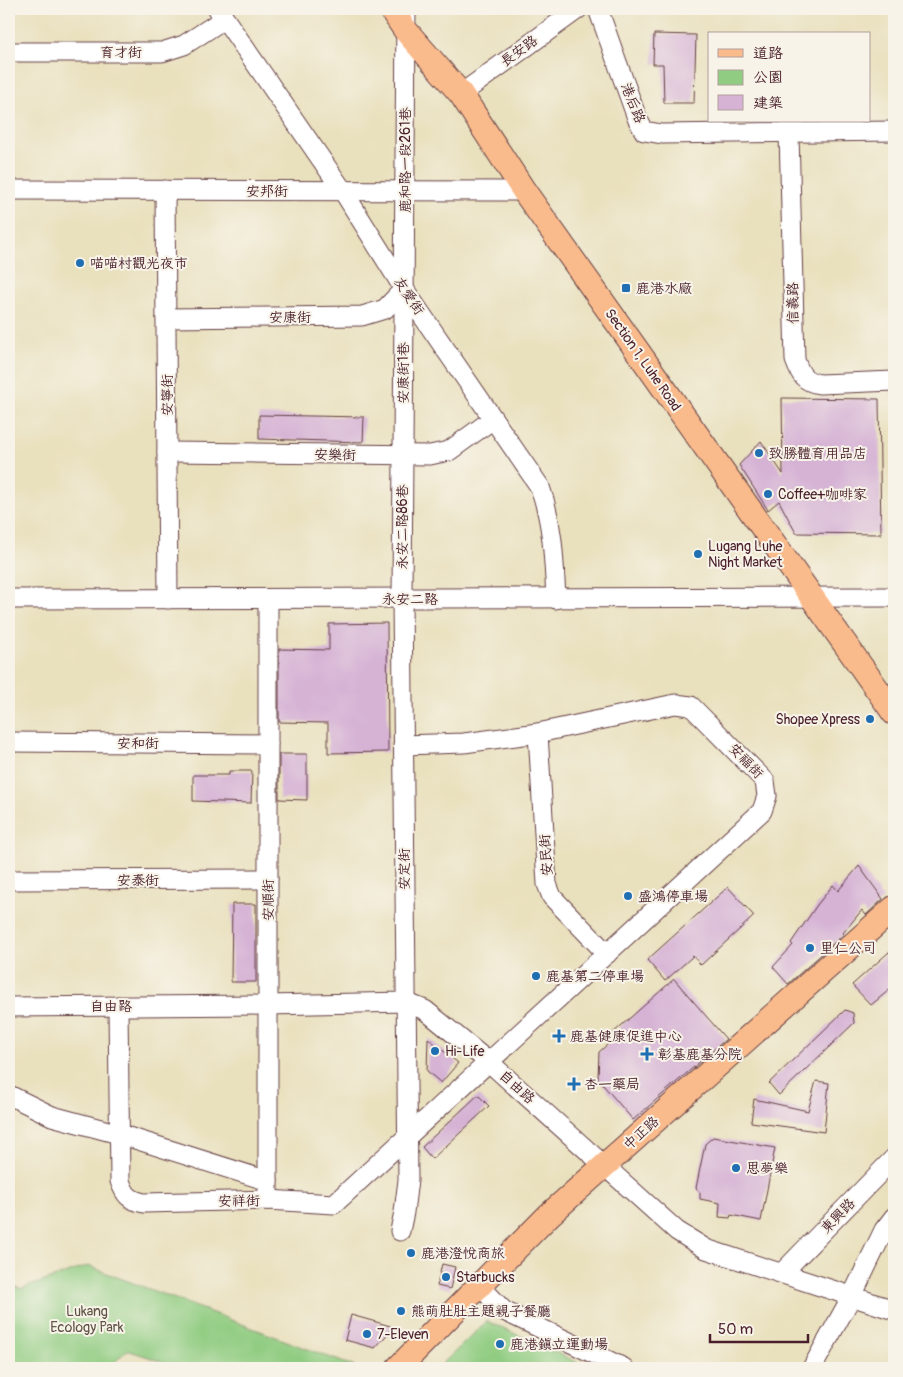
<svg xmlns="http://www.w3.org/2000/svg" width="903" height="1377" font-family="Pangolin,'LXGW WenKai TC',sans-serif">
  <rect width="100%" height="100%" fill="#f7f3e8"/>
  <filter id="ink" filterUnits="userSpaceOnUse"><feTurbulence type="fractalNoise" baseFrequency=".02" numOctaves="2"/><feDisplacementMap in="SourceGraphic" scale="10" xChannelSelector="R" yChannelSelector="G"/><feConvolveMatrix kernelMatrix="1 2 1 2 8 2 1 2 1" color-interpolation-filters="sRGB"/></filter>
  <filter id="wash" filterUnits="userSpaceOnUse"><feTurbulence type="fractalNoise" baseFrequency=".0096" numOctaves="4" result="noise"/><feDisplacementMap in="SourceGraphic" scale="20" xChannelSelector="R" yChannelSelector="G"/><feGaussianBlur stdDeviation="1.12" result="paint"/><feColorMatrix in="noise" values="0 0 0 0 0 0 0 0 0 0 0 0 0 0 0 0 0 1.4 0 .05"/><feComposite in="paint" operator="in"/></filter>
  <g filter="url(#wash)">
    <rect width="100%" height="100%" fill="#e9e0bd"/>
    <g fill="#90cc81" stroke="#6d7656">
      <polygon points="88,1266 358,1368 182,1368 127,1350 109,1368 9,1368 9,1284 21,1289"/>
      <polygon points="487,1321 590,1368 438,1368"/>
    </g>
    <g id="blocks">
      <g fill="#d6b3d5">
        <polygon points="654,34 696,35 694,103 664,103 663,64 653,64"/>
        <polygon points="782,398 879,399 881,534 796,533 779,501 768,510 739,465 761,441 783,474"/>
        <polygon points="259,415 364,417 363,442 259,439"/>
        <polygon points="387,623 388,752 328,753 328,723 279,722 279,649 329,650 329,624"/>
        <polygon points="279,754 307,754 307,800 279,799"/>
        <polygon points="229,771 252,771 251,803 193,801 193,775 229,775"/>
        <polygon points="859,866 883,899 866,915 862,910 843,933 844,934 788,984 773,967 793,945 791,943 817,905 833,885 838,891"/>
        <polygon points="728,887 754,916 701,965 693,956 665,981 647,960"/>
        <polygon points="232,904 256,904 256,982 231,982"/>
        <polygon points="889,952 894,958 894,986 871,1005 852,985"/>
        <polygon points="674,979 726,1039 633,1120 598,1079 599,1052 616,1037 613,1033"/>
        <polygon points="845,1010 853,1013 854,1023 779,1095 769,1083"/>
        <polygon points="428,1038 458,1063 441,1083 427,1071"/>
        <polygon points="816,1081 829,1083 824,1132 751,1122 754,1099 808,1111"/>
        <polygon points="478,1095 489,1106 432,1159 422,1147"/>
        <polygon points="713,1137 775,1148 761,1221 731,1215 730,1218 719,1217 720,1203 700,1199 700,1193 696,1188 705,1144"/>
        <polygon points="442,1264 455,1267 450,1289 437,1286"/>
        <polygon points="351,1315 394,1327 375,1348 345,1340"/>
      </g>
    </g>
  </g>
  <g filter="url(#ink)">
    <use href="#blocks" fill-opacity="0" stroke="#623c41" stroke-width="1"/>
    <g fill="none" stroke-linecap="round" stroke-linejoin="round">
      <defs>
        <g id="minor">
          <path d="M218 9 343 191 404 289 540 487C553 524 554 560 556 599"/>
          <polyline points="598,9 637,118 644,131 662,134 894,131"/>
          <polyline points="9,52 162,52 184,45 224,19"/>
          <polyline points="461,94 578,9"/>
          <path d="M789 134 795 360C800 374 804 382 820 384L894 381"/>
          <polyline points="9,190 524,191"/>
          <polyline points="165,190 168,599"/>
          <polyline points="166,318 362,316 385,309 404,289"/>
          <polyline points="167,452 430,455 449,451 493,419"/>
          <polyline points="9,599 894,597"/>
          <polyline points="538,733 547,884 552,897 607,954"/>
          <polyline points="9,742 268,744"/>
          <polyline points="9,880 268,879"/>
          <path d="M118 1006 120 1181C125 1195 129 1200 144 1203L268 1200 334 1204 762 811 767 796 765 781 691 706 675 704 538 733 464 743 403 745"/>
          <polyline points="9,1007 268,1005 405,1002 425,1010 490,1063 677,1231 706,1249 894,1310"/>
          <polyline points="9,1095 52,1116 119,1134 268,1181"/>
          <polyline points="268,1200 268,599"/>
          <polyline points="400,1231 404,1212 408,1180 402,599 406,9"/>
          <polyline points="782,1273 894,1158"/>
          <polyline points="480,1286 504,1311 624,1368"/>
          <polyline points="812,1368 852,1296 884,1230 894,1217"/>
        </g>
        <g id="major">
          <polyline points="391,9 406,31 461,94 524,191 894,713"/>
          <polyline points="398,1368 549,1215 894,908"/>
        </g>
      </defs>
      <use href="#minor" stroke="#623c41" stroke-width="21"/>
      <use href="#major" stroke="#623c41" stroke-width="26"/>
      <use href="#minor" stroke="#fff" stroke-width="19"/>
      <use href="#major" stroke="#fabb8c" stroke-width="24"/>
    </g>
  </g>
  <g fill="#1f6fb2" stroke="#f7f3e8" stroke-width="2">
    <circle cx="80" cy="263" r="5"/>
    <rect x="621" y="283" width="10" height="10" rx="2.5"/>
    <circle cx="759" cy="453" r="5"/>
    <circle cx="768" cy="494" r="5"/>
    <circle cx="698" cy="554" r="5"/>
    <circle cx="870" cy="719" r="5"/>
    <circle cx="628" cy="896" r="5"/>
    <circle cx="810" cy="948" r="5"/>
    <circle cx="536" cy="976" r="5"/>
    <path d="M556.5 1028.5h5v5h5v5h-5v5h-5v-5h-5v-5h5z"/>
    <circle cx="435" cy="1051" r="5"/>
    <path d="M644.5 1046.5h5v5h5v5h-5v5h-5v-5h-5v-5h5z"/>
    <path d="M571.5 1076.5h5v5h5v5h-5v5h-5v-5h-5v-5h5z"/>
    <circle cx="736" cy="1168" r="5"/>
    <circle cx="411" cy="1253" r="5"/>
    <circle cx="446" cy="1277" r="5"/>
    <circle cx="401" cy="1311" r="5"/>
    <circle cx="367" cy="1334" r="5"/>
    <circle cx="500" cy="1344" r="5"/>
  </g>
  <g text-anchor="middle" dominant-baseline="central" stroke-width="4" stroke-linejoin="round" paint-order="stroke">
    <g font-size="14" fill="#4a1f2b" stroke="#f7f3e8">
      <text transform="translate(519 51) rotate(-36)">長安路</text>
      <text x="121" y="52">育才街</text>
      <text transform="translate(633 103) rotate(68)">港后路</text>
      <text transform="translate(405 160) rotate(-90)">鹿和路一段261巷</text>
      <text x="267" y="191">安邦街</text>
      <text transform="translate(409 296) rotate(56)">友愛街</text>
      <text transform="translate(793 303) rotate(-91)">信義路</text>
      <text x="290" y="317">安康街</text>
      <text transform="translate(643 360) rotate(55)">Section 1, Luhe Road</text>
      <text transform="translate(403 373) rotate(-90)">安康街1巷</text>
      <text transform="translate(167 395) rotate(-90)">安寧街</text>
      <text transform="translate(335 455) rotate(1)">安樂街</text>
      <text transform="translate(402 527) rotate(-90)">永安二路86巷</text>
      <text x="410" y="599">永安二路</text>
      <text x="138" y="743">安和街</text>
      <text transform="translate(746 761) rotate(46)">安福街</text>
      <text transform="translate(546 855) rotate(-94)">安民街</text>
      <text transform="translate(404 869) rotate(-90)">安定街</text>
      <text x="138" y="880">安泰街</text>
      <text transform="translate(268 900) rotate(-90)">安順街</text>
      <text x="111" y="1006">自由路</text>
      <text transform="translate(517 1087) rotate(42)">自由路</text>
      <text transform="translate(641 1133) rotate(-42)">中正路</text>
      <text transform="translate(239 1201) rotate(-1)">安祥街</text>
      <text transform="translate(838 1216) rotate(-46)">東興路</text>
    </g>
    <g font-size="14" fill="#4a1f2b" stroke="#f7f3e8" text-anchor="start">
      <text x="90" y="263">喵喵村觀光夜市</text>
      <text x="636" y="288">鹿港水廠</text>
      <text x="769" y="453">致勝體育用品店</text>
      <text x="778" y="494">Coffee+咖啡家</text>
      <text x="708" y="546">Lugang Luhe<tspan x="708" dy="16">Night Market</tspan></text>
      <text x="860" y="719" text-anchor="end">Shopee Xpress</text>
      <text x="638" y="896">盛鴻停車場</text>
      <text x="820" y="948">里仁公司</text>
      <text x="546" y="976">鹿基第二停車場</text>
      <text x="570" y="1036">鹿基健康促進中心</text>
      <text x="445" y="1051">Hi-Life</text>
      <text x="658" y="1054">彰基鹿基分院</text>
      <text x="584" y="1084">杏一藥局</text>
      <text x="746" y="1168">思夢樂</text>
      <text x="421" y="1253">鹿港澄悅商旅</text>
      <text x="456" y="1277">Starbucks</text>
      <text x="411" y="1311">熊萌肚肚主題親子餐廳</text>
      <text x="377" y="1334">7-Eleven</text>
      <text x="510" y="1344">鹿港鎮立運動場</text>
    </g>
    <g font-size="14" fill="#5f5345" stroke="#f7f3e8">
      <text x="87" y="1311">Lukang<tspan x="87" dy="16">Ecology Park</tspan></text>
    </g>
  </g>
  <rect width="903" height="1377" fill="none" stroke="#f7f3e8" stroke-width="30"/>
  <rect x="708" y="32" width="162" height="90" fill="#f7f3e8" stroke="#b29e9c"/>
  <rect x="718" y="49" width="25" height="8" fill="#fabb8c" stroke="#b29e9c"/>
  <text x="753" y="58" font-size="15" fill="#4a1f2b">道路</text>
  <rect x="718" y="70" width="25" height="15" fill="#90cc81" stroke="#b29e9c"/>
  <text x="753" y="82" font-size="15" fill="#4a1f2b">公園</text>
  <rect x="718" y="95" width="25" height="15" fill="#d6b3d5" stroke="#b29e9c"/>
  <text x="753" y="108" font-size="15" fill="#4a1f2b">建築</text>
  <path d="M710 1334v8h98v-8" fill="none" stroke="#4a1f2b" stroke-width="2.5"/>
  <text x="718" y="1334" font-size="15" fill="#4a1f2b" stroke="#f7f3e8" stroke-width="4" paint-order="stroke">50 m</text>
</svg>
